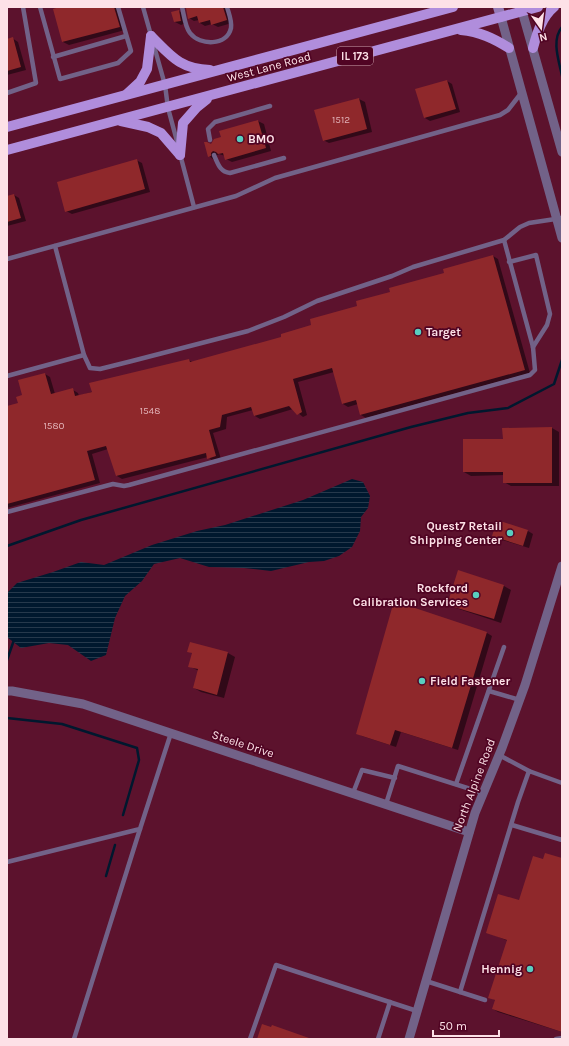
<svg xmlns="http://www.w3.org/2000/svg" width="569" height="1046" font-family="Karla,sans-serif">
  <defs>
    <pattern id="water-rules" width="6" height="5" patternUnits="userSpaceOnUse"><rect width="6" height="5" fill="#00182e"/><path d="M0 2.5h6" fill="none" stroke="#26394c"/></pattern>
  </defs>
  <rect width="100%" height="100%" fill="#5c122d"/>
  <polygon fill="url(#water-rules)" points="352,479 363,482 370,496 368,508 361,517 360,531 352,547 339,556 324,561 309,562 271,571 244,568 209,567 180,558 154,564 142,581 125,596 115,618 106,655 91,661 68,645 49,643 21,648 7,637 7,593 17,583 53,572 81,562 104,565 152,545 197,531 225,525 303,500"/>
  <g fill="#0007">
    <polygon points="63,7 120,7 119,12 125,30 69,45 63,42 55,9"/>
    <polygon points="192,7 231,7 228,11 232,23 218,27 212,24 205,26 200,23 199,20 194,21 189,18"/>
    <polygon points="179,11 184,14 186,23 181,25 175,22"/>
    <polygon points="12,38 18,42 26,70 7,75 7,40"/>
    <polygon points="447,81 452,84 460,112 430,121 425,118"/>
    <polygon points="359,99 365,102 372,132 329,143 323,140"/>
    <polygon points="258,121 264,124 271,151 232,162 226,159 225,156 219,154 216,156 214,160 209,156 211,145"/>
    <polygon points="136,160 142,163 150,192 72,214 66,211"/>
    <polygon points="14,195 19,198 26,221 7,226 7,197"/>
    <polygon points="493,256 498,259 530,373 366,418 361,415 358,404 348,407 343,404 334,372 298,382 307,415 303,417 293,409 260,419 255,416 253,410 227,417 226,429 213,433 221,459 213,461 208,457 122,479 117,476 108,449 92,454 100,483 7,508 7,407 19,404 23,396 45,374 50,377 55,394 73,390 78,393 79,396 188,360 193,362 282,338 392,293"/>
    <polygon points="552,428 559,432 559,486 511,486 504,482 504,475 471,476 464,472 504,440 503,429"/>
    <polygon points="528,531 533,534 529,548 499,539 493,536"/>
    <polygon points="459,572 504,586 511,590 501,623 456,608 448,604"/>
    <polygon points="395,603 487,633 492,636 458,750 401,732 396,747 362,736 357,733"/>
    <polygon points="189,651 228,653 235,657 224,698 201,692 194,688 199,671 189,666 193,654"/>
    <polygon points="562,859 562,1032 498,1012 493,1009 496,1001 490,997 508,941 487,932 519,902 544,860"/>
  </g>
  <g fill="none" stroke-linecap="round" stroke-linejoin="round">
    <g stroke="#00182e" stroke-width="2.5">
      <path d="M562 27C551 40 559 61 562 76"/>
      <polyline points="7,546 81,520 411,427 468,413 508,408 554,384 562,360"/>
      <polyline points="7,660 14,640"/>
      <polyline points="7,718 62,724 137,748 139,760 123,815"/>
      <polyline points="106,876 115,845"/>
    </g>
  </g>
  <g fill="#8f282b">
    <polygon points="59,7 114,7 120,27 62,42 53,9"/>
    <polygon points="188,7 223,7 227,20 211,25 210,20 199,23 197,16 188,19 186,8"/>
    <polygon points="179,10 181,21 174,22 171,12"/>
    <polygon points="13,37 21,67 7,71 7,39"/>
    <polygon points="447,80 456,109 424,118 415,89"/>
    <polygon points="359,98 367,129 323,141 314,110"/>
    <polygon points="258,120 266,148 225,160 223,153 218,154 216,152 213,151 211,153 211,156 208,157 204,142 207,142 211,144 214,139 221,137 219,131"/>
    <polygon points="137,159 145,189 65,212 57,182"/>
    <polygon points="14,194 21,218 7,222 7,196"/>
    <polygon points="493,255 525,370 360,415 356,400 342,404 332,368 293,379 302,412 297,415 289,406 254,416 251,407 222,415 220,427 209,430 216,456 207,459 206,453 116,476 106,446 87,451 95,480 7,504 7,406 18,403 16,397 22,395 18,380 45,373 51,394 73,388 75,396 92,392 89,383 189,359 190,362 281,337 281,334 311,325 310,319 357,306 356,301 390,292 389,288 444,273 443,269"/>
    <polygon points="552,427 552,483 503,483 503,472 463,472 463,439 503,439 502,428"/>
    <polygon points="497,520 528,530 523,546 492,536"/>
    <polygon points="458,570 504,585 494,619 447,605"/>
    <polygon points="394,601 487,632 452,748 395,730 390,745 356,734"/>
    <polygon points="190,642 228,652 217,695 193,688 198,669 188,667 192,653 187,652"/>
    <polygon points="545,853 562,858 562,1032 492,1009 495,1000 488,998 507,940 486,933 498,894 519,900 533,856 543,859"/>
    <polygon points="262,1024 271,1027 272,1025 309,1038 309,1039 257,1039"/>
  </g>
  <g fill="none" stroke-linecap="round" stroke-linejoin="round">
    <g stroke="#726288" stroke-width="4.5">
      <polyline points="40,7 60,79 118,63 131,51 118,7"/>
      <polyline points="143,7 165,85 168,108 178,145"/>
      <path d="M182 7C184 15 185 27 190 33 200 46 227 46 231 28 232 21 229 14 227 7"/>
      <polyline points="53,57 126,36"/>
      <polyline points="7,93 36,83 23,7"/>
      <polyline points="210,140 208,129 215,122 270,106"/>
      <polyline points="180,154 194,207"/>
      <path d="M214 155C218 164 220 172 230 173L284 158"/>
      <polyline points="55,246 84,355 90,368 100,369 132,361 248,331 284,317 317,301 392,276 413,267 504,240 520,227 529,223 562,218"/>
      <polyline points="7,259 236,196 275,178 500,115 508,110 522,92"/>
      <polyline points="509,262 536,255 550,314 547,325 533,347"/>
      <polyline points="7,376 84,355"/>
      <polyline points="7,512 113,484 124,486 129,485 530,375 535,370 533,347 504,240"/>
      <polyline points="489,691 520,700"/>
      <polyline points="499,755 529,771"/>
      <polyline points="456,784 504,647"/>
      <polyline points="353,793 362,770 395,778"/>
      <polyline points="386,804 398,766 483,793"/>
      <polyline points="512,825 562,840"/>
      <polyline points="7,862 140,829 171,733"/>
      <polyline points="426,981 485,1000"/>
      <polyline points="460,992 518,802 529,771 562,783"/>
      <polyline points="74,1039 140,829"/>
      <polyline points="250,1039 276,965 417,1011"/>
      <polyline points="378,1039 390,1002"/>
      <polyline points="556,1039 562,1038"/>
    </g>
    <g stroke="#726288" stroke-width="9">
      <polyline points="522,11 562,152"/>
      <polyline points="501,17 562,238"/>
      <polyline points="7,691 12,691 83,704 469,832"/>
      <polyline points="409,1039 475,813 502,748 525,685 562,566"/>
    </g>
    <polyline stroke="#957ab7" stroke-width="10" points="498,7 501,17"/>
    <g stroke="#b08ddc" stroke-width="10">
      <path d="M461 30C480 32 493 38 509 48"/>
      <path d="M151 36C171 56 180 69 210 70"/>
      <path d="M533 48C537 33 542 17 554 7"/>
      <polyline points="127,94 140,82 147,69 151,36"/>
      <polyline points="121,121 148,127 161,133 180,155"/>
      <polyline points="7,127 453,7"/>
      <polyline points="7,150 538,7"/>
      <polyline points="180,155 183,123 197,107 207,99"/>
    </g>
  </g>
  <g fill="#59cebf" stroke="#500423" stroke-width="1.5">
    <circle cx="240" cy="139" r="4"/>
    <circle cx="418" cy="332" r="4"/>
    <circle cx="510" cy="533" r="4"/>
    <circle cx="476" cy="595" r="4"/>
    <circle cx="422" cy="681" r="4"/>
    <circle cx="530" cy="969" r="4"/>
  </g>
  <g text-anchor="middle" dominant-baseline="central" stroke-width="3.5" stroke-linejoin="round" paint-order="stroke">
    <g font-size="10" fill="#e2b3b8">
      <text x="341" y="120">1512</text>
      <text x="150" y="411">1548</text>
      <text x="54" y="426">1580</text>
    </g>
    <rect fill="#500423" stroke="#c99fac" stroke-width="1" x="337" y="47" width="36" height="18" rx="3"/>
    <g font-size="11" font-weight="bold" fill="#fde1e7">
      <text x="355" y="56">IL 173</text>
    </g>
    <g font-size="12" fill="#fde1e7" stroke="#500423">
      <text transform="translate(269 67) rotate(-15)">West Lane Road</text>
      <text transform="translate(243 744) rotate(18)">Steele Drive</text>
      <text transform="translate(474 785) rotate(-69)">North Alpine Road</text>
    </g>
    <g font-size="12" font-weight="bold" fill="#fde1e7" stroke="#500423" text-anchor="start">
      <text x="248" y="139">BMO</text>
      <text x="426" y="332">Target</text>
      <text x="502" y="526" text-anchor="end">Quest7 Retail<tspan x="502" dy="14">Shipping Center</tspan></text>
      <text x="468" y="588" text-anchor="end">Rockford<tspan x="468" dy="14">Calibration Services</tspan></text>
      <text x="430" y="681">Field Fastener</text>
      <text x="522" y="969" text-anchor="end">Hennig</text>
    </g>
  </g>
  <rect width="569" height="1046" fill="none" stroke="#fde1e7" stroke-width="16"/>
  <g transform="translate(541 28) rotate(166)" stroke="#500423" stroke-width="3" paint-order="stroke">
  <path d="M0-3L7 15L0 10L-7 15Z" fill="#fde1e7"/>
  <text y="-6" font-size="11" font-weight="bold" text-anchor="middle" fill="#fde1e7">N</text>
  </g>
  <path d="M433 1030v6h66v-6" fill="none" stroke="#fde1e7" stroke-width="2"/>
  <text x="439" y="1030" font-size="12" fill="#fde1e7" stroke="#500423" stroke-width="3" paint-order="stroke">50 m</text>
</svg>
